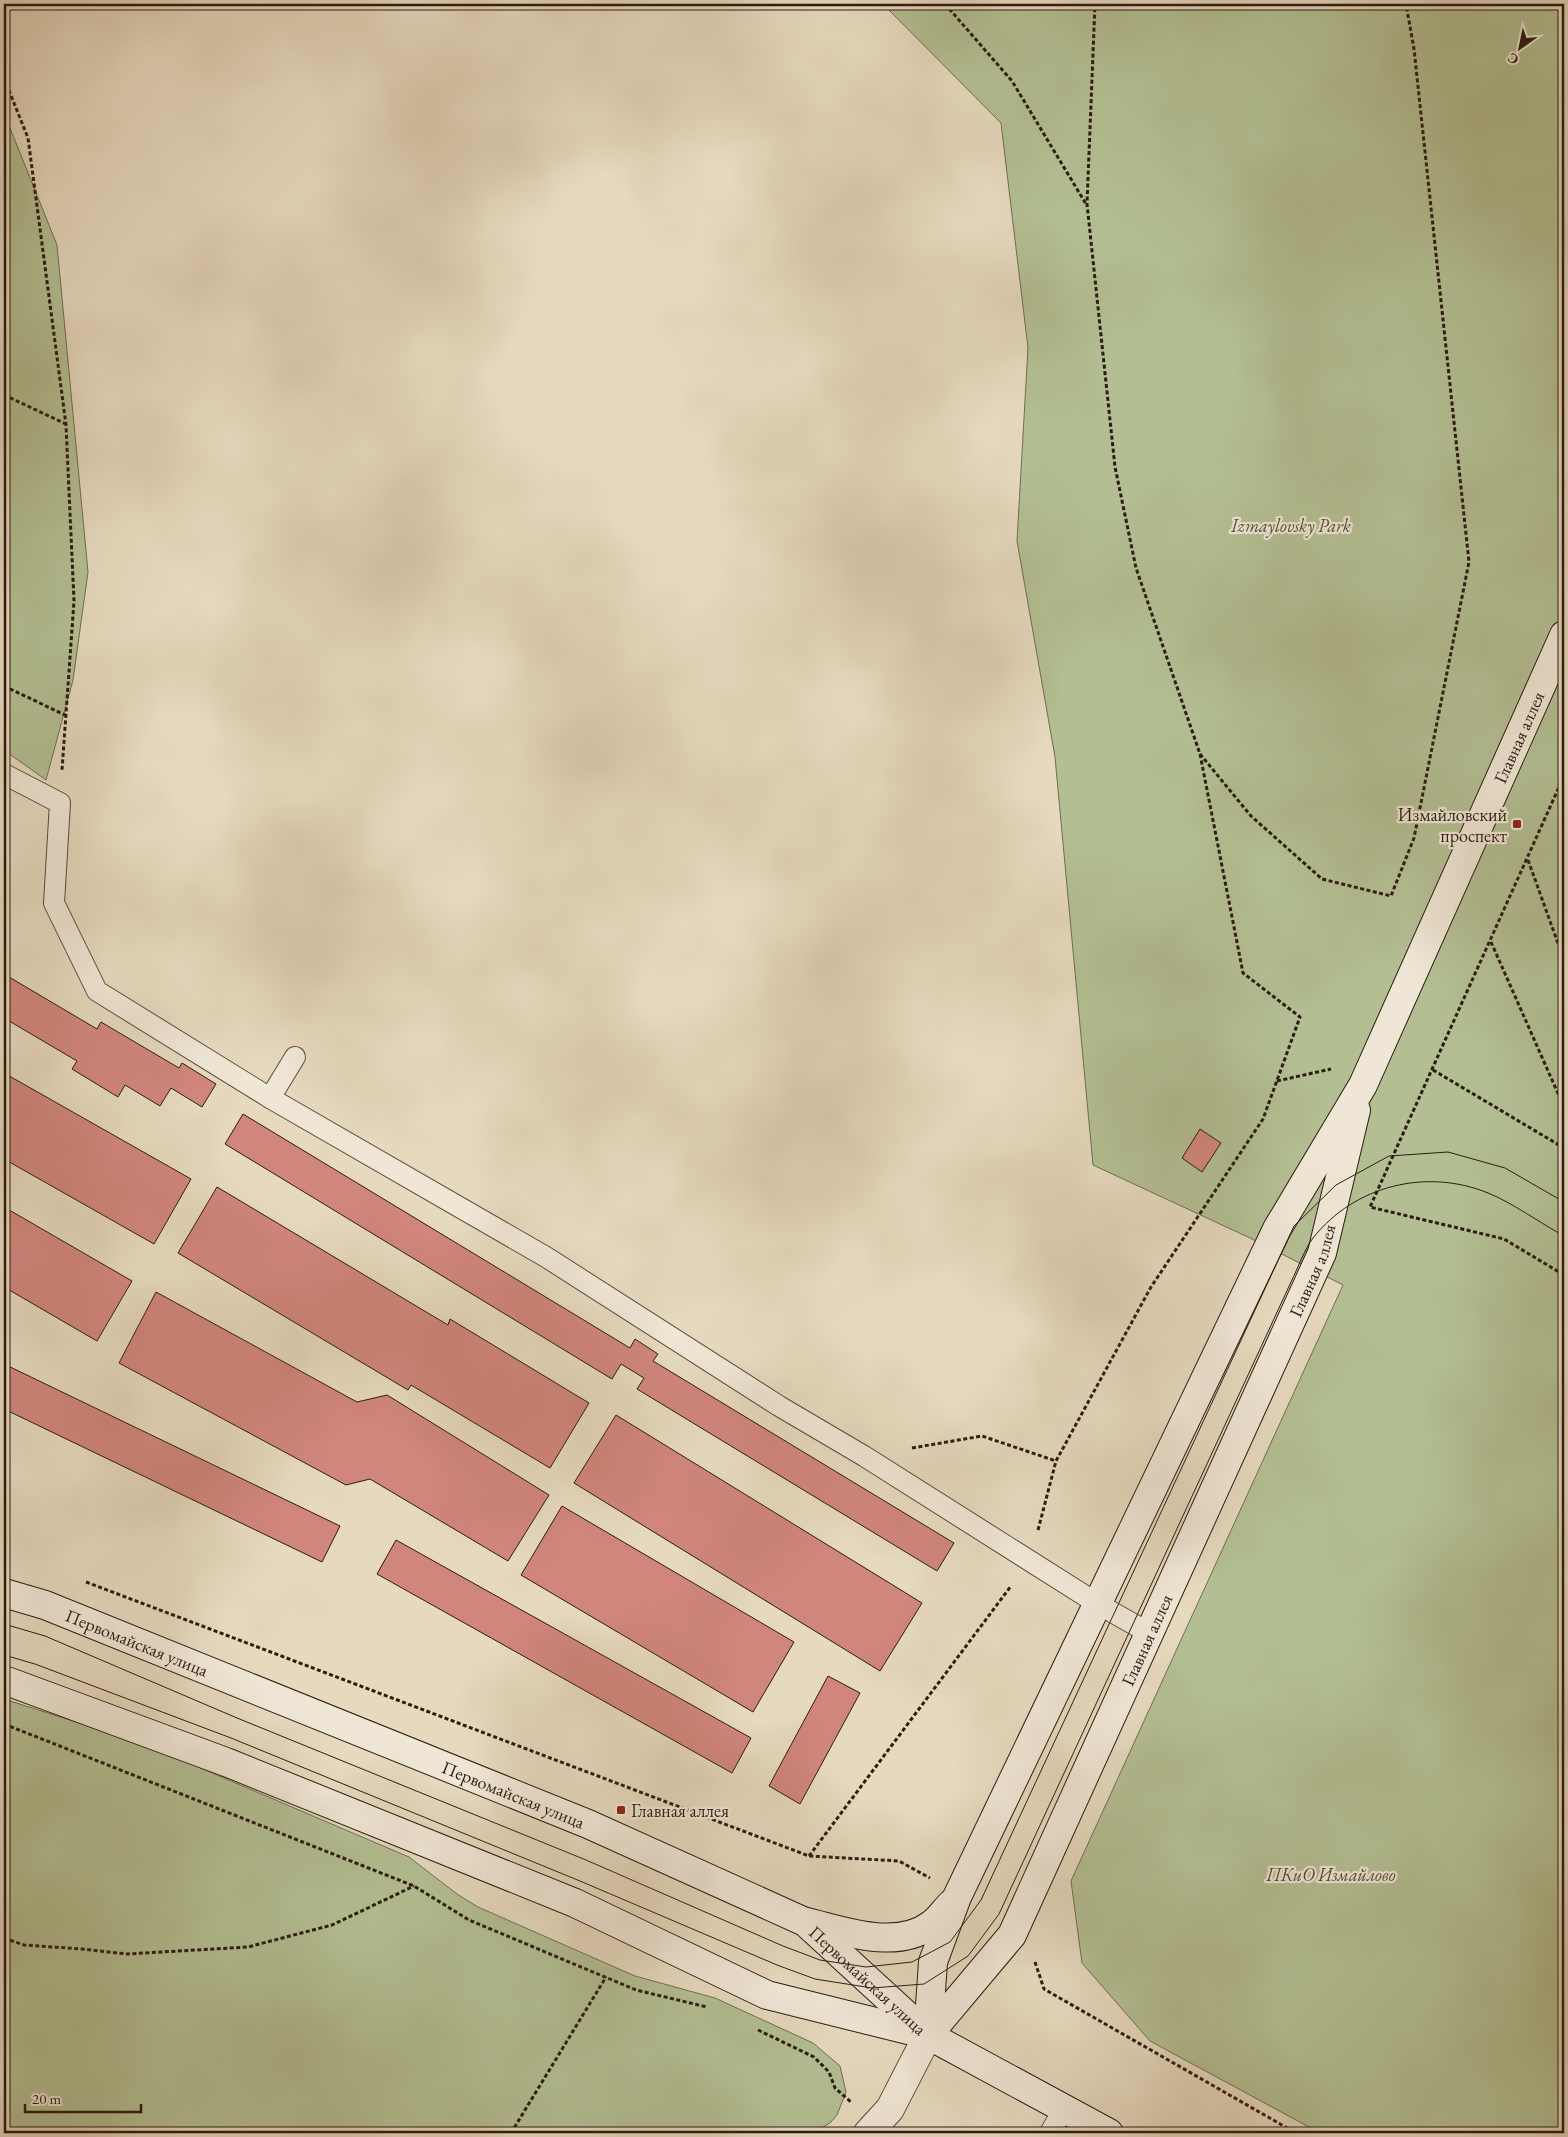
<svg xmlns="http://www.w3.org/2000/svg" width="1568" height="2137" font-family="'EB Garamond',serif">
  <rect width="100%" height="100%" fill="#e6d9be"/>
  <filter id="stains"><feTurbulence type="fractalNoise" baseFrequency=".004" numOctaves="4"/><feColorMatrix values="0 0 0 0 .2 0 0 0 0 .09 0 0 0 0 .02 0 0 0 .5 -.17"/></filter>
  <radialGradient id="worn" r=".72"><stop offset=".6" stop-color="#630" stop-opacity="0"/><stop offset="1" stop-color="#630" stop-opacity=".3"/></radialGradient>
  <g fill="#b3bf93" stroke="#706d52">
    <polygon points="883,4 1564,4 1564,2133 1320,2133 1150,2041 1082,1963 1071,1881 1343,1285 1250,1238 1093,1165 1055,757 1017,541 1028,348 1001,123"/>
    <polygon points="4,113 57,245 88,572 73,680 46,780 4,750"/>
    <polygon points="4,1699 142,1743 409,1857 457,1894 478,1907 635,1976 715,1998 813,2043 840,2066 846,2092 837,2115 830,2123 816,2131 801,2133 4,2133"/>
  </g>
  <g fill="#d1867c" stroke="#2c1b12">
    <polygon points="4,974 97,1029 101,1022 179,1068 182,1063 216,1084 202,1107 171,1088 160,1106 125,1085 118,1097 72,1069 77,1061 4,1018"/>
    <polygon points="4,1073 191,1179 154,1244 4,1159"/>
    <polygon points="243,1114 630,1348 635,1339 658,1354 653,1361 954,1543 937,1571 637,1389 644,1378 621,1364 612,1379 225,1144"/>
    <polygon points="1200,1129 1221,1143 1202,1172 1182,1158"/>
    <polygon points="217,1187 448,1325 450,1319 589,1403 550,1468 411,1385 408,1390 178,1253"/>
    <polygon points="4,1207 132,1281 97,1341 4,1287"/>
    <polygon points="156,1292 357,1402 387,1395 549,1495 508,1561 370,1479 346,1485 119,1363"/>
    <polygon points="4,1364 340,1526 322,1562 4,1409"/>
    <polygon points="616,1415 922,1603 880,1671 574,1483"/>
    <polygon points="562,1506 794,1642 753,1712 521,1575"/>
    <polygon points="396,1540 751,1738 732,1773 377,1574"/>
    <polygon points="828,1676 860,1693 800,1804 769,1786"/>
  </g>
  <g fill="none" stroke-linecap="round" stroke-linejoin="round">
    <defs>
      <g id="lane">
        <polyline points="4,774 60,803 54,903 97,991 270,1098 546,1257 779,1406 864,1456 1098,1604 1149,1633"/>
        <polyline points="270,1098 295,1057"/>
        <polyline points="1050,2133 1064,2108"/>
      </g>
      <polyline id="street" points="868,2133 890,2109 928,2035"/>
      <g id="secondary">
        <path id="s1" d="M4 1593 45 1605 588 1824 805 1922 926 2033"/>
        <polyline points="4,1680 226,1762 575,1903 767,1995 928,2035 1109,2133"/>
        <path d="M807 1922C844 1931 897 1951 932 1924 939 1919 945 1910 951 1904"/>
        <path id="s2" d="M928 2035 933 1962 957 1897 1277 1229 1363 1085 1564 635"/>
        <path id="s3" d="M928 2035 1012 1935 1322 1253 1356 1110"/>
      </g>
    </defs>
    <use href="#lane" stroke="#5a4a3d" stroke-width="22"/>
    <use href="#street" stroke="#5a4a3d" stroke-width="30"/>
    <use href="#secondary" stroke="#2c1b12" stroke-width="30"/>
    <g stroke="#2c1b12" stroke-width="3" stroke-dasharray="4 2.5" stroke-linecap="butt">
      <polyline points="945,4 1012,81 1086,204"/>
      <polyline points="4,78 28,138 66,425 74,601 62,770"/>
      <polyline points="4,395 66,424"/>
      <polyline points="4,686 67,716"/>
      <polyline points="1200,754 1251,816 1322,879 1391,896 1414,838 1469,562 1414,49 1406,4"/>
      <polyline points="1564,776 1370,1207 1504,1239 1564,1275"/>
      <polyline points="1528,860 1564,960"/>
      <polyline points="1491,942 1564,1107"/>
      <polyline points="1433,1070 1564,1148"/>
      <polyline points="1277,1081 1331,1069"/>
      <polyline points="912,1448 982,1436 1056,1461"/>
      <polyline points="1038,1530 1056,1461 1151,1287 1263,1119 1300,1017 1243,973 1200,754 1136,568 1115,467 1087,204 1095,4"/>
      <polyline points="86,1582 809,1856 899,1861 930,1878"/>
      <polyline points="4,1724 414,1886 469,1920 636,1990 707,2007"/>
      <polyline points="809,1856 1011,1586"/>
      <polyline points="4,1938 24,1945 82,1949 127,1954 248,1947 332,1925 414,1886"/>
      <polyline points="1035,1962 1044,1989 1296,2133"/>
      <polyline points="758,2030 814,2057 829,2072 835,2088 851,2102"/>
      <polyline points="511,2133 606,1977"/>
    </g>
    <use href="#lane" stroke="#efe6d5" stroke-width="20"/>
    <use href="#street" stroke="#efe6d5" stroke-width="28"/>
    <use href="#secondary" stroke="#efe6d5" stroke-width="28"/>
    <g stroke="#2c1b12" stroke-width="1">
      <polyline points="4,1624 45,1636 237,1718 586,1860 783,1946 820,1960 866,1967 912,1962 950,1942 981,1900 1294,1226 1336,1185 1389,1156 1448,1152 1505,1168 1564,1202"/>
      <path d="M4 1655 35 1664 231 1738 580 1881 777 1965 815 1979 872 1988 924 1984 968 1956 999 1914 1291 1282C1298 1268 1304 1250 1313 1238 1355 1185 1427 1168 1488 1193 1513 1203 1540 1223 1564 1236"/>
    </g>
  </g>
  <g fill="#8f2418" stroke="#efe6d5" stroke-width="2">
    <rect x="1512" y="819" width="10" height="10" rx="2.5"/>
    <rect x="616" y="1805" width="10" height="10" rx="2.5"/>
  </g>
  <g text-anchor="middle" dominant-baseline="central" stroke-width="4.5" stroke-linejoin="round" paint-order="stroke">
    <g font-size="18" font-style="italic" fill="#544c39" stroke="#efe6d5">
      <text x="1291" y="525">Izmaylovsky Park</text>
      <text x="1331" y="1874">ПКиО Измайлово</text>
    </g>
    <g font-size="18" fill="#2c1b12" stroke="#efe6d5">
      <text stroke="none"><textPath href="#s2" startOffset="1432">Главная аллея</textPath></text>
      <text stroke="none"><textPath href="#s3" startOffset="860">Главная аллея</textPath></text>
      <text stroke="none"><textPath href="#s3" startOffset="455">Главная аллея</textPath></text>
      <text stroke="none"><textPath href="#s1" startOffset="142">Первомайская улица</textPath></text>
      <text stroke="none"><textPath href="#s1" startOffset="548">Первомайская улица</textPath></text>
      <text stroke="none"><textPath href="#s1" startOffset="952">Первомайская улица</textPath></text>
    </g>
    <g font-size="18" fill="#2c1b12" stroke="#efe6d5" text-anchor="end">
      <text x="1507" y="814">Измайловский<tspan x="1507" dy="21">проспект</tspan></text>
      <text x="631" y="1810" text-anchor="start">Главная аллея</text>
    </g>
  </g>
  <rect width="1568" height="2137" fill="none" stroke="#e6d9be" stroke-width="20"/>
  <rect x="5" y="5" width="1558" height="2127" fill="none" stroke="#2c1b12" stroke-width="2.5"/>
  <rect x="10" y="10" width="1548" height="2117" fill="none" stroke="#2c1b12"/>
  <g transform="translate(1520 48) rotate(213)" stroke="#efe6d5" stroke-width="4" paint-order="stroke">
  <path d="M0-4L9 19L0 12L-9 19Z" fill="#2c1b12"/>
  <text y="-8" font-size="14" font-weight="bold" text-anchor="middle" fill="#2c1b12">С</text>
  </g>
  <path d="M25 2104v8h116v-8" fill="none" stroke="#2c1b12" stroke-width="2.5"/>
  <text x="32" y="2104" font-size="15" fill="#2c1b12" stroke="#efe6d5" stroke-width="4" paint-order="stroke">20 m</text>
  <rect width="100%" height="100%" filter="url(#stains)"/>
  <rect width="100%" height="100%" fill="url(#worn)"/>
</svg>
